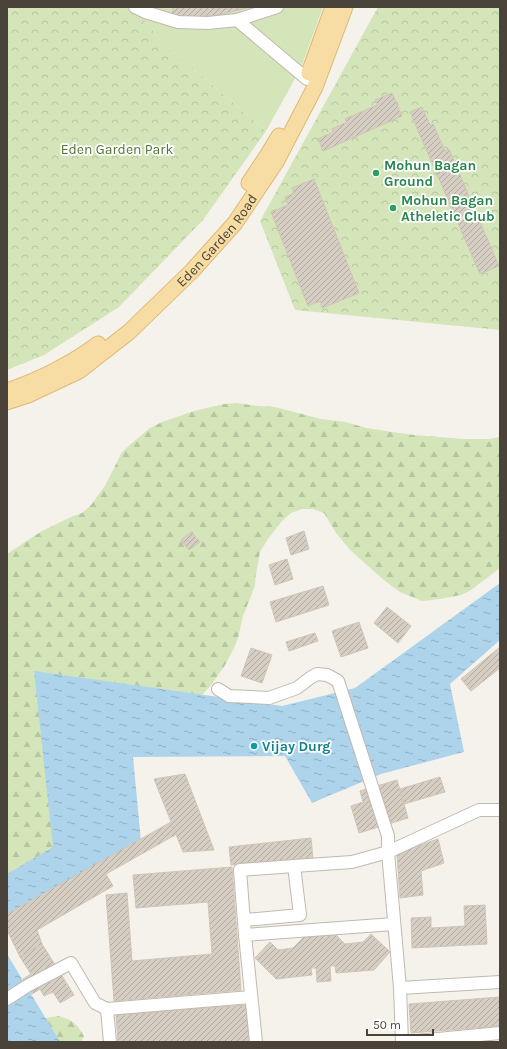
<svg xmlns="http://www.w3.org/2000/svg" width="507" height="1049" font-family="Karla,sans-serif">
  <defs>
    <pattern id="forest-firs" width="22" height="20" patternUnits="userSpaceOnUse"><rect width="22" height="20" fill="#d3e5b9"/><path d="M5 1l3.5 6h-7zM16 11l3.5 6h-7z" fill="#b7c6a0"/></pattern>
    <pattern id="park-crowns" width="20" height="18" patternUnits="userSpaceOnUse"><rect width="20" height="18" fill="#d3e5b9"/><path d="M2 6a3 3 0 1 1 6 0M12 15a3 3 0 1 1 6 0" fill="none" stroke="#b7c6a0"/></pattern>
    <pattern id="water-ripples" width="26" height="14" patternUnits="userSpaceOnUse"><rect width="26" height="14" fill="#aed4ec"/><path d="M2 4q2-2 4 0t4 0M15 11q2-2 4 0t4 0" fill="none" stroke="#90aec0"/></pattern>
    <pattern id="building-hatch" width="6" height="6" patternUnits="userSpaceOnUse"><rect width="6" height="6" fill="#d6cec2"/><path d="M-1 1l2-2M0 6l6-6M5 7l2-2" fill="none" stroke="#b0a99f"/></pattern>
  </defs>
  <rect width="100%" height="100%" fill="#f5f2ec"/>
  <polygon fill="#d3e5b9" points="119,7 323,7 301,68 266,131 160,40 142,17"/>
  <g fill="url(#forest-firs)">
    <polygon points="236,403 258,406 275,407 321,419 345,422 367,428 392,432 414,435 464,439 489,439 500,437 500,568 471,590 461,595 440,599 422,601 400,592 385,581 351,551 336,533 324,513 313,509 302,509 291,513 282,521 268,539 260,552 256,574 255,586 243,616 238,638 234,648 224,667 211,685 189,710 136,731 120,789 7,892 7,554 42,531 71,517 82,513 91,505 105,486 122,452 131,444 150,428 162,422 194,411 224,404"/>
    <path d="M58 1016C73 1020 76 1023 84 1036L81 1042H16L26 1031 46 1018Z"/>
  </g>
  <g fill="url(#park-crowns)">
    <polygon points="7,7 119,7 142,17 160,40 266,131 203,220 119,307 44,355 7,370"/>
    <polygon points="378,7 500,7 500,330 295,310 260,221"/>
  </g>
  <g fill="url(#water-ripples)">
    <polygon points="500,583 500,640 450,684 464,752 381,774 312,803 285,756 133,757 141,841 7,916 7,874 53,847 34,671 282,706 355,688"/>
    <polygon points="7,954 60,1042 7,1042"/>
  </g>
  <g fill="url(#building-hatch)" stroke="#d0c5b6">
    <polygon points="173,7 250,7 219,15 194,17 172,15"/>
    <polygon points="392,93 402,116 323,151 318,139 333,132 332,129 347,122 345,119 377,105 375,100"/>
    <polygon points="422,107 430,125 433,124 445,151 449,149 474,208 465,212 469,221 478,217 499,266 480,274 410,112"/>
    <polygon points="314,179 359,293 322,308 320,301 308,306 271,212 288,205 285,197 294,193 292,188"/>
    <polygon points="304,531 309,549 291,555 286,538"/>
    <polygon points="191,532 200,542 189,550 181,540"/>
    <polygon points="287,559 293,579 275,585 269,565"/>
    <polygon points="323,586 329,605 276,622 270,602"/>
    <polygon points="387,607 411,626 398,643 374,623"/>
    <polygon points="359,622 368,648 341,657 332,631"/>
    <polygon points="315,633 318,641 289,651 286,642"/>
    <polygon points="500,647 500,668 471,691 461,679"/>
    <polygon points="251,648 272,655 262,683 241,676"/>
    <polygon points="185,774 214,850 183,852 154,779"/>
    <polygon points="440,777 445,792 404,804 400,789"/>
    <polygon points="397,780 408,818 359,833 351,806 363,802 360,791"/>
    <polygon points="171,822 177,834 106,874 113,886 37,930 42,944 20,957 7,930 7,914"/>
    <polygon points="311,838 313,859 231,865 229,847"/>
    <polygon points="438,839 444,863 421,871 423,895 400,898 397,853"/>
    <polygon points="232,867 241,990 114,1001 106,895 127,893 132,961 212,954 208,902 136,908 133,875"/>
    <polygon points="485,905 487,944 412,948 411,918 431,917 431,928 465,926 464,906"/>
    <polygon points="333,932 345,944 363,942 371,934 390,952 374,970 336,973 335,966 330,966 331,981 317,982 316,968 311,968 312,975 276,979 255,958 270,942 278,950 293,948 307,934"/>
    <polygon points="42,944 74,995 60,1003 53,992 44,996 40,989 32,994 23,979 31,974 20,957"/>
    <polygon points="500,997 500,1026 411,1033 409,1004"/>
    <polygon points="247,1005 250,1042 118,1042 116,1015"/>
  </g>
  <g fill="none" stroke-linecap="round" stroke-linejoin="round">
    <defs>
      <g id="minor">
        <polyline points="135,7 145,12 178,22 208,23 237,20 277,7"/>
        <polyline points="237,20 307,79"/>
        <polyline points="218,689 229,696 269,698 297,688 310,678 317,674 327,675 338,681 388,836 388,852 400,988 402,1042"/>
        <polyline points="294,866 352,862 388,852 479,810 500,810"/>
        <polyline points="245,920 300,915 294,866 240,870 245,935"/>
        <polyline points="400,988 500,982"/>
        <polyline points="7,999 27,986 71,963 95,1003 107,1009 251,997"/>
        <polyline points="107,1009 110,1042"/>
        <polyline points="256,1042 245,935 394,924"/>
        <polyline points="407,1042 500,1033"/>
      </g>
      <g id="major">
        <polyline points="309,73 333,7"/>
        <polyline points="249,183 267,156 279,136"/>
        <path d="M7 391C39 380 71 364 98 344"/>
        <path id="s1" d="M7 402 28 395 79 371 129 332 192 271 235 223 276 162 315 87 345 7"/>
      </g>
    </defs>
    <use href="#minor" stroke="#c0b9af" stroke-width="14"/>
    <use href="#major" stroke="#dcb973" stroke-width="17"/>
    <use href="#minor" stroke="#fff" stroke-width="12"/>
    <use href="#major" stroke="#f7dda3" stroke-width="15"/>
  </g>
  <g fill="#2e9e5b" stroke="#fff" stroke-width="1.5">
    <circle cx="376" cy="173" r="4"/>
    <circle cx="393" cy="208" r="4"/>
  </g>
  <circle fill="#0f9aa8" stroke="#fff" stroke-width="1.5" cx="254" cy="746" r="4"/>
  <g text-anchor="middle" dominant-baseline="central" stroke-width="3.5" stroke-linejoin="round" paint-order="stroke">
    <g font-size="14" fill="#4e7731" stroke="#fff">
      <text x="117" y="149">Eden Garden Park</text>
    </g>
    <g font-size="14" font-weight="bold" fill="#27864d" stroke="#fff" text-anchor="start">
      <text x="384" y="165">Mohun Bagan<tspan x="384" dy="16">Ground</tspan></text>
      <text x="401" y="200">Mohun Bagan<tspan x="401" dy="16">Atheletic Club</tspan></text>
    </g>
    <g font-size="14" fill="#49433a" stroke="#fff">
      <text stroke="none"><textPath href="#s1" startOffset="269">Eden Garden Road</textPath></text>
    </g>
    <g font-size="14" font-weight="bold" fill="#0d838f" stroke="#fff" text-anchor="start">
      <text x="262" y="746">Vijay Durg</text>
    </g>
  </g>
  <rect width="507" height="1049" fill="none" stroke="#49433a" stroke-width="16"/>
  <path d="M367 1029v6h66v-6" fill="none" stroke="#49433a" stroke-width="2"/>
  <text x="373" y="1029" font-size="12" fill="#49433a" stroke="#ffffff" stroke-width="3" paint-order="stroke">50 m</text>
</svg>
